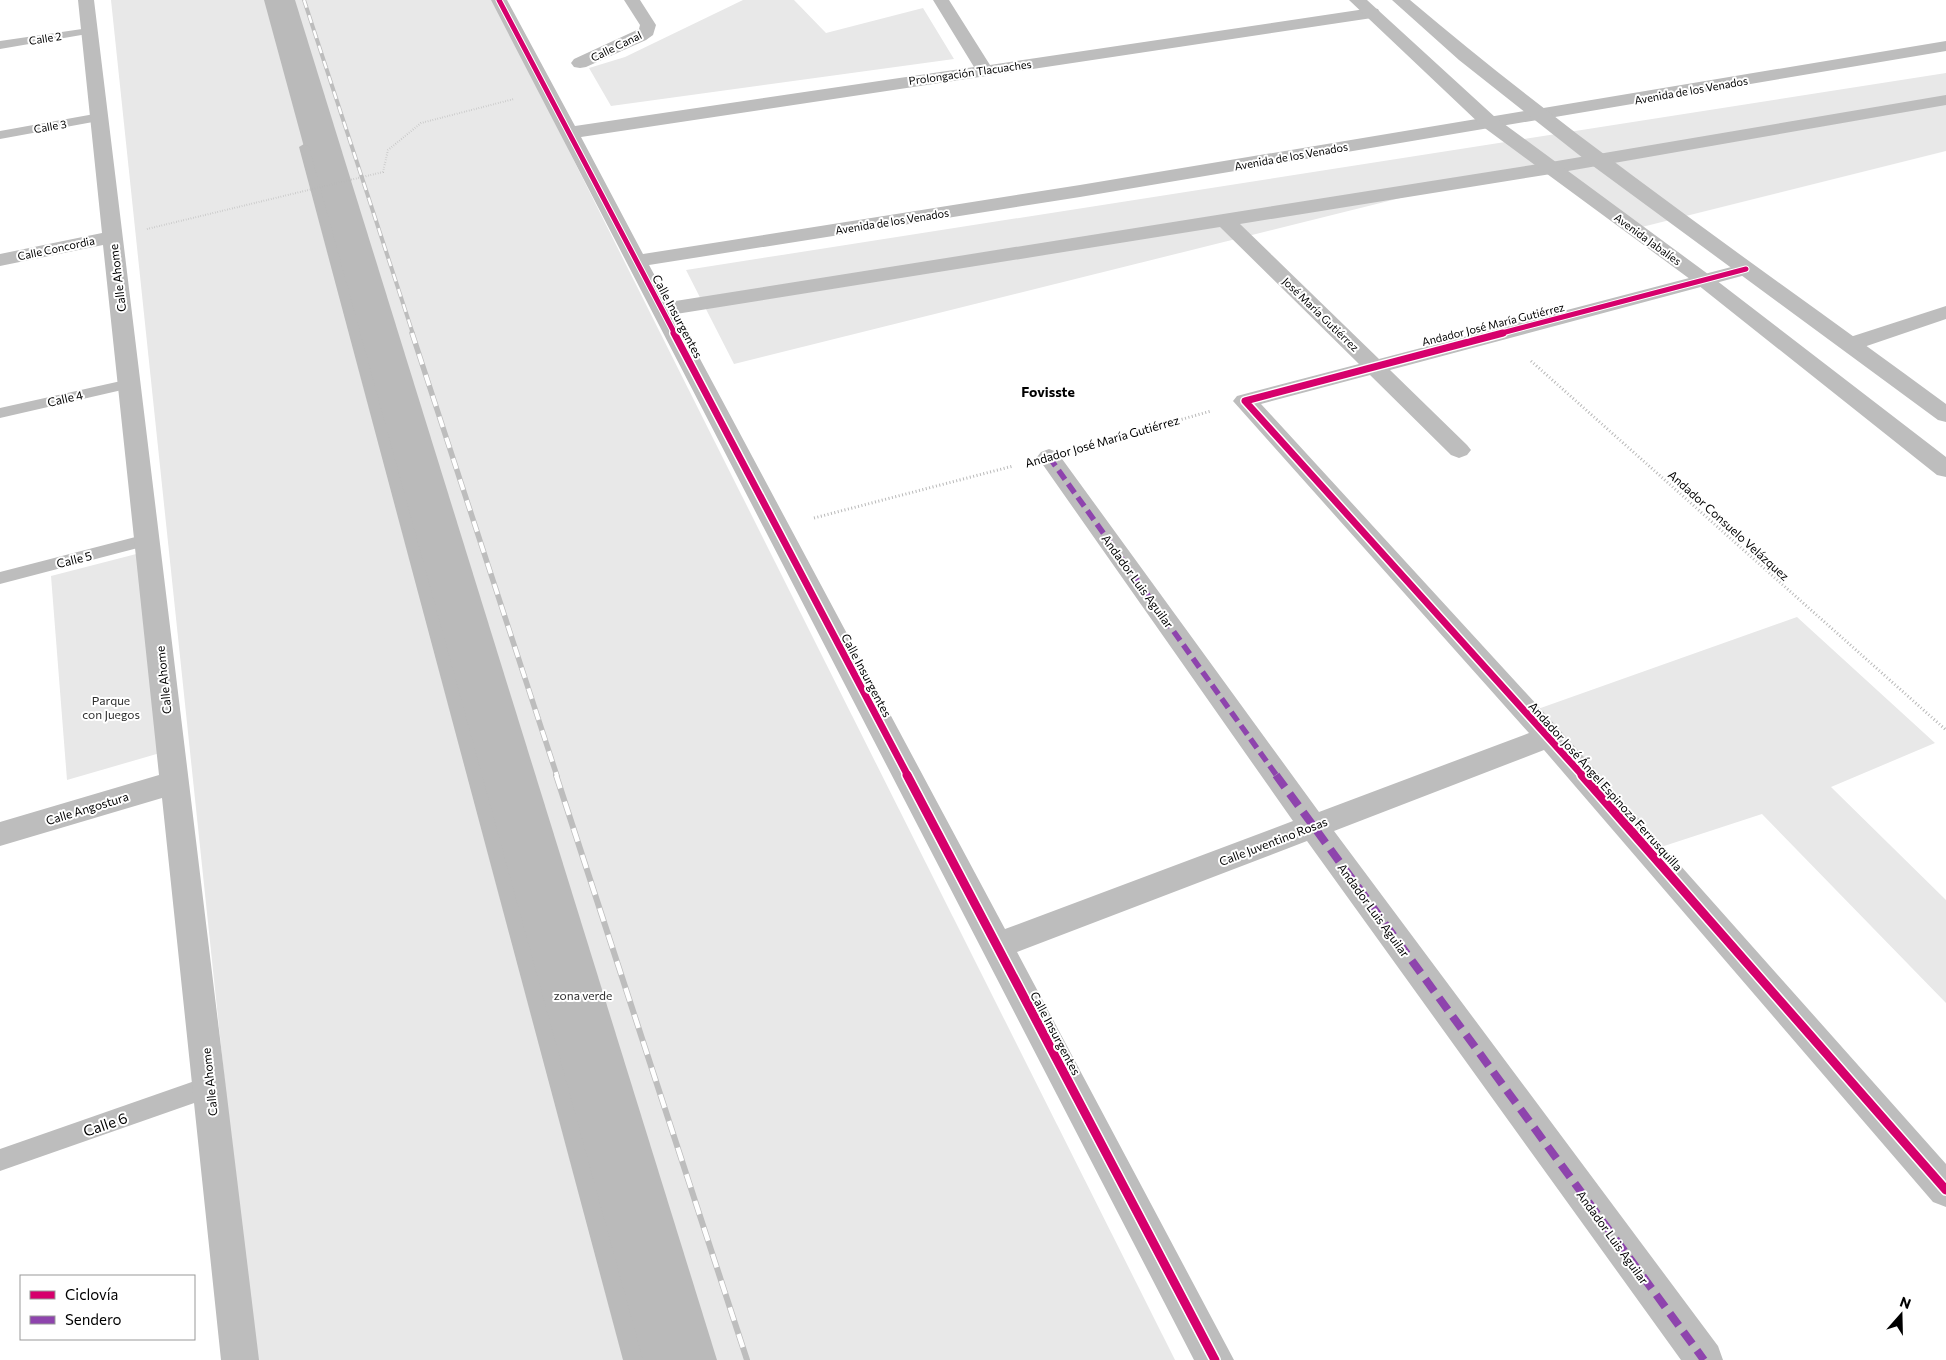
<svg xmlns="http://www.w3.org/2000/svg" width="1946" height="1360" font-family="Commissioner,sans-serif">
  <rect width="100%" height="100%" fill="#fff"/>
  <g fill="#e8e8e8">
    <polygon points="111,0 492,0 540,93 1175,1360 254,1360"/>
    <polygon points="743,0 794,0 826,33 923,8 954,59 611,106 589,68 625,57"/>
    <polygon points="1946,73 1946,151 1630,230 1541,163 734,364 686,270"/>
    <polygon points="144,552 167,751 67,780 51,576"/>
    <polygon points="1797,617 1935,743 1831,787 1946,900 1946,1003 1762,814 1661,847 1535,710"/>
  </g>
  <polygon fill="#bababa" points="264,0 295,0 717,1360 634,1360"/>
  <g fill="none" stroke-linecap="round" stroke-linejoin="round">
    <polygon fill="#bababa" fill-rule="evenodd" points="304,144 309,147 643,1360 623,1360 299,147"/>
    <polyline stroke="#b8b8b8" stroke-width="2" stroke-dasharray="0.5 2" stroke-linecap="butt" points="147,229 383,172 388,150 421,123 514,99"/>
    <g stroke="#b8b8b8" stroke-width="3" stroke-dasharray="1 2.5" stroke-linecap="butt">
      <polyline points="1531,361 1946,730"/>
      <polyline points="1084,447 1211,411"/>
      <polyline points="814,518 1013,466"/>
    </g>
    <g fill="#bdbdbd" fill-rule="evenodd">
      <polygon points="89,28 93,29 95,31 93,33 0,49 0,41"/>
      <polygon points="100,113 104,114 106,117 104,120 0,139 0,131"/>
      <polygon points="130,379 135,381 138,384 135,387 0,418 0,408"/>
      <polygon points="147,534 153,536 156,540 153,544 0,584 0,572"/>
      <polygon points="209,1076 217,1079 221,1087 217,1095 0,1171 0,1149"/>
    </g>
    <g fill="#bdbdbd" fill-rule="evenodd">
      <polygon points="78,0 94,0 259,1360 221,1360 162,798 0,846 0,822 159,775 103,245 0,266 0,254 102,233"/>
      <path d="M491 0H507L575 126 974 67 933 0H949L990 65 1372 8 1378 9 1380 13 1378 17 1372 18 581 137 643 254 1080 185 1946 41V51L1080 197 649 265 669 302 1551 162 1946 95V105L1551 174 1240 224 1379 359 1739 265 1746 263 1753 265 1756 269 1753 273 1390 370 1467 445 1471 450 1467 455 1459 458 1451 455 1370 375 1261 404 1559 729 1946 1164V1207L1933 1202 1544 750 1334 831 1718 1346 1723 1360H1681L1307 841 1017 952 1234 1360H1194ZM1220 227 1359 364 1237 396 1233 401 1529 733 1319 812 1057 452 1049 449 1041 452 1037 457 1041 462 1293 821 1005 929 676 314Z"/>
      <polygon points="624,0 640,0 656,25 653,35 646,40 586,67 580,68 574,67 571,63 574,59 639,29 640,25"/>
      <polygon points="1946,306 1946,319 1852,351 1844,349 1841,344 1844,339"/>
    </g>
    <g fill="#bdbdbd" fill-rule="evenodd">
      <polygon points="1349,0 1367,0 1496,118 1712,277 1946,457 1946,477 1937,475 1698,285 1482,126"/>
      <path d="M1392 0H1410C1581 145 1765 271 1946 404V422L1938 420 1593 166 1459 60Z"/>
    </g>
    <defs>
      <polyline id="rail-far2" points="304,0 413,334"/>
      <polyline id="rail-far1" points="412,333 557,776"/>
      <polyline id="rail" points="556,775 747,1360"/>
    </defs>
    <use href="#rail-far2" stroke="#bdbdbd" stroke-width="4"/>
    <use href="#rail-far1" stroke="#bdbdbd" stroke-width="5.5"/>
    <use href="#rail" stroke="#bdbdbd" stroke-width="6"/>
    <use href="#rail-far2" stroke="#fff" stroke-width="2.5" stroke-dasharray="8" stroke-linecap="butt"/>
    <use href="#rail-far1" stroke="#fff" stroke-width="4" stroke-dasharray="11" stroke-linecap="butt"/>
    <use href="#rail" stroke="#fff" stroke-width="4.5" stroke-dasharray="14" stroke-linecap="butt"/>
    <polyline stroke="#8e44ad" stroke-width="5.5" stroke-dasharray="11 5.5" stroke-linecap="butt" points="1049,457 1277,776"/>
    <polyline stroke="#8e44ad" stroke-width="8" stroke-dasharray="15 8" stroke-linecap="butt" points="1276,775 1704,1360"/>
    <defs>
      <g id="cycleway-far2">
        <polyline points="499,0 675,334"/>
        <polyline points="1498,334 1746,269"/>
      </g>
      <g id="cycleway-far1">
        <polyline points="674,333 908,776"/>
        <polyline points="1503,333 1245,401 1583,776"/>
      </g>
      <g id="cycleway">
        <polyline points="907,775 1215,1360"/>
        <polyline points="1582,775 1946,1190"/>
      </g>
    </defs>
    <use href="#cycleway-far2" stroke="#fff" stroke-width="7"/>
    <use href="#cycleway-far1" stroke="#fff" stroke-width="10"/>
    <use href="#cycleway" stroke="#fff" stroke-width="12"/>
    <use href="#cycleway-far2" stroke="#d6006c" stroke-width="5"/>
    <use href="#cycleway-far1" stroke="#d6006c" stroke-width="7"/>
    <use href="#cycleway" stroke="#d6006c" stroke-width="9"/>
  </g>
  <g text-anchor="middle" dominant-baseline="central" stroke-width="4" stroke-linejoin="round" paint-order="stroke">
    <g font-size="11" fill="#000" stroke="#fff">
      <text transform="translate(45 38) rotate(-9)">Calle 2</text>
      <text transform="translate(616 46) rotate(-26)">Calle Canal</text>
      <text transform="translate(970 72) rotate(-8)">Prolongación Tlacuaches</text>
      <text transform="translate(1691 90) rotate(-10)">Avenida de los Venados</text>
      <text transform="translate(50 126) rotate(-10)">Calle 3</text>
      <text transform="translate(1291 156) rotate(-10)">Avenida de los Venados</text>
      <text transform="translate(892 221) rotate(-9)">Avenida de los Venados</text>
      <text transform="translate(1648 239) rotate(36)">Avenida Jabalíes</text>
      <text transform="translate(56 248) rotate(-12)">Calle Concordia</text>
      <text transform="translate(1321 314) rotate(44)">José María Gutiérrez</text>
      <text transform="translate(1493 324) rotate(-14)">Andador José María Gutiérrez</text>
    </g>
    <g font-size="12" fill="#000" stroke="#fff">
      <text transform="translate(117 278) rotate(-97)">Calle Ahome</text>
      <text transform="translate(678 316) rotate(62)">Calle Insurgentes</text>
      <text transform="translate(65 398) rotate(-13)">Calle 4</text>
      <text transform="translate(1102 441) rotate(-16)">Andador José María Gutiérrez</text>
      <text transform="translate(1729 525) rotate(42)">Andador Consuelo Velázquez</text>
      <text transform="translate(74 559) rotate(-14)">Calle 5</text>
      <text transform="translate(1138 581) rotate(54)">Andador Luis Aguilar</text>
      <text transform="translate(867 675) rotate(62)">Calle Insurgentes</text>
      <text transform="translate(163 680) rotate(-96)">Calle Ahome</text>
      <text transform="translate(1606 786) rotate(48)">Andador José Ángel Espinoza Ferrusquilla</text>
      <text transform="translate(87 808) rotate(-17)">Calle Angostura</text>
      <text transform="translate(1273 841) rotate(-21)">Calle Juventino Rosas</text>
      <text transform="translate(1374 910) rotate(54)">Andador Luis Aguilar</text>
      <text transform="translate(1056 1033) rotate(62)">Calle Insurgentes</text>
      <text transform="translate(209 1082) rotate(-96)">Calle Ahome</text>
      <text transform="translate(1613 1237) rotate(54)">Andador Luis Aguilar</text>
    </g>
    <g font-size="12" fill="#2d2d2d" stroke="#fff">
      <text x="111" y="700">Parque<tspan x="111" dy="14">con Juegos</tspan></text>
      <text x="583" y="995">zona verde</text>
    </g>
    <g font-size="14" font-weight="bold" fill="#000" stroke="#fff">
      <text x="1048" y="391">Fovisste</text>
    </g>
    <g font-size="15" fill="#000" stroke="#fff">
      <text transform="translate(105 1124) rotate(-19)">Calle 6</text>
    </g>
  </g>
  <rect x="20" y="1275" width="175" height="65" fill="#ffffff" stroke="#999999"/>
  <rect x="30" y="1291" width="25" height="8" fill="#d6006c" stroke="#999999"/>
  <text x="65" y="1300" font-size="15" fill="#000000">Ciclovía</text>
  <rect x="30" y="1316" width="25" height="8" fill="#8e44ad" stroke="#999999"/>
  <text x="65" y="1325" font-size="15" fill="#000000">Sendero</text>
  <g transform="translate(1901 1315) rotate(20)" stroke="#ffffff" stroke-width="4" paint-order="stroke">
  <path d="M0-4L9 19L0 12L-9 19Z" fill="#000000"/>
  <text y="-8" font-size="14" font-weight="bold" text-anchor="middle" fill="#000000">N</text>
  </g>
</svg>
